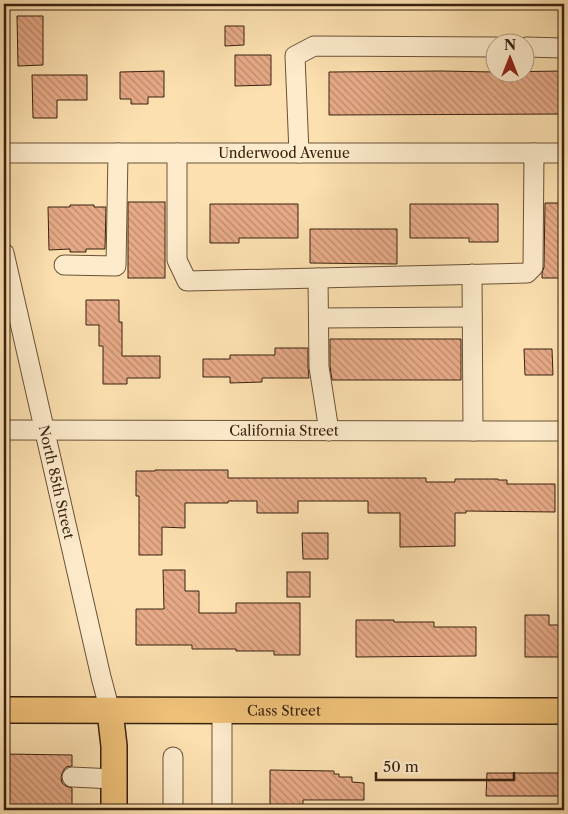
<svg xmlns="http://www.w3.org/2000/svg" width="568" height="814" font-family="'Libre Caslon Text',serif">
  <defs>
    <pattern id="building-back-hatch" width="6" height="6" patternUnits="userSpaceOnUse" patternTransform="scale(1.25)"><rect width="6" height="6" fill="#e7aa87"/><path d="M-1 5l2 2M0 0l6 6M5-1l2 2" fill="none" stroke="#bc8a6d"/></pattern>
  </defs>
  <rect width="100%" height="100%" fill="#fce0b0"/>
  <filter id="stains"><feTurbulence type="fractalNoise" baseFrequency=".004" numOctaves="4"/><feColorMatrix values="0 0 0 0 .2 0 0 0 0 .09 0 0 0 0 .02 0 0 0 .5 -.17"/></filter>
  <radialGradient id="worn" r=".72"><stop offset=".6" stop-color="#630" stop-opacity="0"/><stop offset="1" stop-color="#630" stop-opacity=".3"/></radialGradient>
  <g fill="url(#building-back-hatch)" stroke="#392210">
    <polygon points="17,16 43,16 43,65 18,66"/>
    <polygon points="225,26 244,26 244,45 225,46"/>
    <polygon points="235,55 271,55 271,85 235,86"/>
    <polygon points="164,71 164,97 148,97 148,104 131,104 131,99 120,99 120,72"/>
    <polygon points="440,71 496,72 564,71 564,114 329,115 329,72"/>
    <polygon points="32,75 87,75 87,100 57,100 57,118 33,118"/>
    <rect x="128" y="202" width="37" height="76"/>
    <polygon points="545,203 562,203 562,278 542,278 542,273 544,267"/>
    <polygon points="210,204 298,204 298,238 239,238 239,243 210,243"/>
    <polygon points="410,204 498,204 498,242 469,242 469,238 410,238"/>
    <polygon points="70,205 94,205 94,207 106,207 105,249 86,249 86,252 70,252 70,249 49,250 48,207 70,207"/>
    <polygon points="310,229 397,229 397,264 310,263"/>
    <polygon points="86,300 119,300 119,322 122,322 122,356 160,356 160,378 127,378 127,384 103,384 103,346 99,346 99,325 86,325"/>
    <polygon points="330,339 461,339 461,380 332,380 330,366"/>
    <polygon points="275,348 308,348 308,367 309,378 262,378 262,382 230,383 230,377 203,377 203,359 230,359 230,355 275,355"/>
    <polygon points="524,349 552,349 553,375 525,375"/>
    <polygon points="155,470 228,470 228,478 426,478 426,482 455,482 455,479 498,479 498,480 507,480 507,484 555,484 555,512 466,511 466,513 455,513 455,546 400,547 400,513 368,513 368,501 298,501 298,513 257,513 257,501 228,501 228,503 185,503 185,528 162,527 162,555 139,555 139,496 136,496 136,471 155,471"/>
    <polygon points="302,533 328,533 328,559 303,559"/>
    <polygon points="163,570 185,570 185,591 199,591 199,613 236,613 236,603 300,603 300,655 274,655 274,651 236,651 236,649 192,649 192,645 136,645 136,609 164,609"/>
    <rect x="287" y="572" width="23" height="25"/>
    <polygon points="525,615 549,615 549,625 564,625 564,647 559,647 559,657 525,657"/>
    <polygon points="356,620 394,620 394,622 434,622 434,627 476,627 476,656 356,657"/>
    <polygon points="4,754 72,755 72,766 66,767 63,771 61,777 62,783 66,786 72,788 72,810 4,810"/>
    <polygon points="270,770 334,771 334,774 339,774 339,777 352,777 352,782 364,783 364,800 303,800 303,810 270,810"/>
    <polygon points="487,773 564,773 564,796 486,796"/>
  </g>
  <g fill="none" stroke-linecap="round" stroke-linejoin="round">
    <defs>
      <g id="minor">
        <polyline points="526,47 564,48"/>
        <path id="s1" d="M4 153H564"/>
        <polyline points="177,153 177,260 187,281 527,273 533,267 534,153"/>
        <polyline points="299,153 295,56 314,46 496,47"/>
        <path id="s2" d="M4 253 101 677 110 711"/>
        <polyline points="64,265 116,266 118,153"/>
        <polyline points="472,274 473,431"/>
        <polyline points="318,278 319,367 329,431"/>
        <polyline points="319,318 472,317"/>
        <path id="s3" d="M4 430 564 431"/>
        <polyline points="222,711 222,810"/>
        <polyline points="173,757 173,810"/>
        <polyline points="72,777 114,779"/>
      </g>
      <g id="major">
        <path id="s4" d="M4 710 564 711"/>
        <polyline points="110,711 114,746 114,810"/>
      </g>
    </defs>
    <use href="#minor" stroke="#6a5238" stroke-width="21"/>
    <use href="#major" stroke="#392210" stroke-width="28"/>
    <use href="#minor" stroke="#fdebcc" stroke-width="19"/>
    <use href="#major" stroke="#eec078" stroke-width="25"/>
  </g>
  <g text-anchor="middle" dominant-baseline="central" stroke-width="4" stroke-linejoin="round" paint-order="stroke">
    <g font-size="14" fill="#392210" stroke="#fdebcc">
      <text stroke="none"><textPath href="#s1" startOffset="280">Underwood Avenue</textPath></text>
      <text stroke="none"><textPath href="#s3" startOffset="280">California Street</textPath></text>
      <text stroke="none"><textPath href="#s2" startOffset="235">North 85th Street</textPath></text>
      <text stroke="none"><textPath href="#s4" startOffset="280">Cass Street</textPath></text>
    </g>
  </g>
  <rect width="568" height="814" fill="none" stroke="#fce0b0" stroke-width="20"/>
  <rect x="5" y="5" width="558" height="804" fill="none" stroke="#392210" stroke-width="2.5"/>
  <rect x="10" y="10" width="548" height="794" fill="none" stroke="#392210"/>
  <g transform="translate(510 58)"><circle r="24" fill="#fdebcc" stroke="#af9b81"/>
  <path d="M0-4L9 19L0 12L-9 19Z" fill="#8f2418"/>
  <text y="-8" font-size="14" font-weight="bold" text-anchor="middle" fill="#392210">N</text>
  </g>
  <path d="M376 772v8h138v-8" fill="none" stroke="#392210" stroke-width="2.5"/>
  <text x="383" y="772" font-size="15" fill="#392210" stroke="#fdebcc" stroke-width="4" paint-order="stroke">50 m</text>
  <rect width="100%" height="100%" filter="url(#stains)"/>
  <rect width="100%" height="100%" fill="url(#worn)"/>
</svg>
